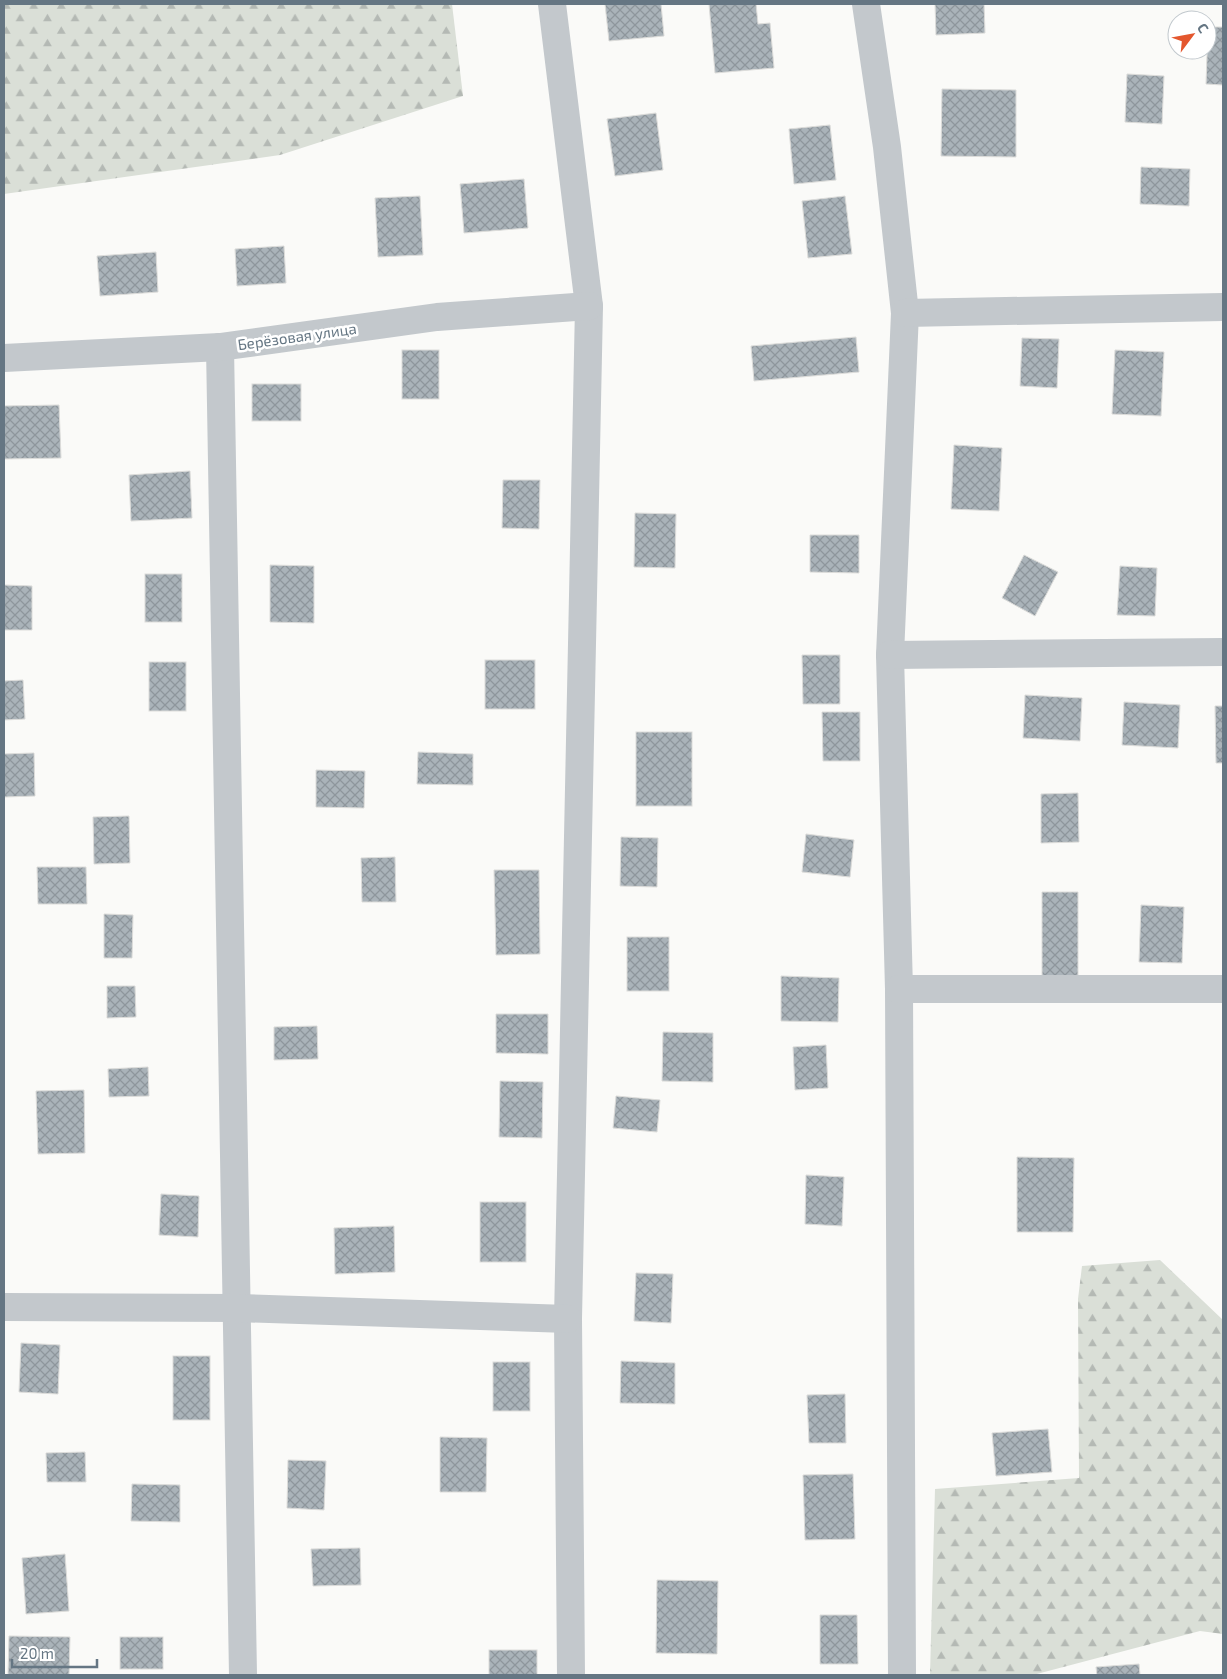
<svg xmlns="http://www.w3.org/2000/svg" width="1227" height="1679" font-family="'Exo 2',sans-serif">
  <defs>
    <pattern id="forest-firs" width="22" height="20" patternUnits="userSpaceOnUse" patternTransform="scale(1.25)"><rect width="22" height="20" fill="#dadfd7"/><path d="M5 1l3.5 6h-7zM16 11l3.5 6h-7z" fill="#b4b9b4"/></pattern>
    <pattern id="building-cross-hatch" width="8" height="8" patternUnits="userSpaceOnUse" patternTransform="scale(1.25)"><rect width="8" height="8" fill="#aab3b9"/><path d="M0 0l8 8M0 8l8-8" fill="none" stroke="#8e969c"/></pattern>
  </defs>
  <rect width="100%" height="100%" fill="#fafaf8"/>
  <g fill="url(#forest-firs)">
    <polygon points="4,4 452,4 463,96 280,155 4,194"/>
    <polygon points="1160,1260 1223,1320 1223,1634 1200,1631 1033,1675 930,1675 935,1489 1079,1478 1078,1299 1082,1266"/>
  </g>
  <g fill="url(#building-cross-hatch)" stroke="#dcdcda">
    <polygon points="605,4 661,4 664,36 609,41"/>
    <polygon points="709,4 756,4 758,24 770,23 774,68 715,73"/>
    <polygon points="935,4 984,4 985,33 936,35"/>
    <polygon points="1208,27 1223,27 1223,85 1206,84"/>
    <polygon points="1127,74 1164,76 1162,124 1125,122"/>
    <polygon points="942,89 1016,90 1016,157 941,156"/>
    <polygon points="656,113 663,170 615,176 607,119"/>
    <polygon points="830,125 836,180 794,184 789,129"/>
    <polygon points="1141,167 1190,169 1189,206 1140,204"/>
    <polygon points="524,179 528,228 464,233 460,184"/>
    <polygon points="420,196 423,255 378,257 375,198"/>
    <polygon points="845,196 852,254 808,258 802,201"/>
    <polygon points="284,246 286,283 237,286 235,249"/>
    <polygon points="156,252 158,292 100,296 97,256"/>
    <polygon points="856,337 859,372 754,381 751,346"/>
    <polygon points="1022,338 1059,339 1057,388 1020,386"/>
    <rect x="402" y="350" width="37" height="49"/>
    <polygon points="1115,350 1164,352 1161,416 1112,414"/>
    <rect x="252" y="384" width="49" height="37"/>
    <polygon points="59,405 61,458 4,459 4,406"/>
    <polygon points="954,445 1002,448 999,511 951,509"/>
    <polygon points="190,471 192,518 131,521 129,475"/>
    <polygon points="503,480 540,480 539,529 502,528"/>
    <polygon points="635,513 676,514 675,568 634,567"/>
    <polygon points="810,535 859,535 859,573 810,572"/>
    <polygon points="1024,555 1058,572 1035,616 1002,598"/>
    <polygon points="270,565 314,566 314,623 270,622"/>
    <polygon points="1120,566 1157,568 1155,616 1117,615"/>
    <rect x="145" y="574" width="37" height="48"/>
    <polygon points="4,585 32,586 32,630 4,630"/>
    <polygon points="802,655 840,655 840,704 803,704"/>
    <rect x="485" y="660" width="50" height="49"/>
    <rect x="149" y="662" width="37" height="49"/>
    <polygon points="23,680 25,719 4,720 4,681"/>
    <polygon points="1025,695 1082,698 1080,741 1023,738"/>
    <polygon points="1124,702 1180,705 1178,748 1122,745"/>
    <polygon points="1215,706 1223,706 1223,763 1216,763"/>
    <polygon points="822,712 860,712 860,761 823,761"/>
    <rect x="636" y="732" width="56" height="74"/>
    <polygon points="418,752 473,754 473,785 417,784"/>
    <polygon points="34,753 35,796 4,797 4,754"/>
    <polygon points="316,770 365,771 364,808 316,807"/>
    <polygon points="1078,793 1079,842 1041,843 1041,794"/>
    <polygon points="129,816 130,863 94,864 93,817"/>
    <polygon points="806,834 854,840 850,877 802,872"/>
    <polygon points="621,837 658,838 657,887 620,886"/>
    <polygon points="395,857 396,902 362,902 361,858"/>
    <polygon points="37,867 86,867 87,904 38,904"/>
    <polygon points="494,870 539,870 540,954 496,955"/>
    <polygon points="1042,892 1078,892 1078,985 1042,986"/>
    <polygon points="1141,905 1184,907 1182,963 1139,962"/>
    <polygon points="104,914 133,915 132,958 104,958"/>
    <rect x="627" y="937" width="42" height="54"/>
    <polygon points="781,976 839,978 838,1022 781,1021"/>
    <polygon points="107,986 135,986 136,1017 107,1018"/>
    <polygon points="496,1014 548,1014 548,1054 496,1053"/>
    <polygon points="317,1026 318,1059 274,1060 274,1027"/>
    <polygon points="663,1032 713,1033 713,1082 662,1081"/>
    <polygon points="826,1045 828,1088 795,1090 793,1047"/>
    <polygon points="148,1067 149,1096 109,1097 108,1069"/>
    <polygon points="500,1081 543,1082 542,1138 499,1137"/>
    <polygon points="84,1090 85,1153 38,1154 36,1091"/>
    <polygon points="616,1096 660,1100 657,1132 613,1128"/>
    <polygon points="1017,1157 1074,1158 1073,1232 1017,1232"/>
    <polygon points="806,1175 844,1177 842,1226 805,1224"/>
    <polygon points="161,1194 199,1196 198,1237 159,1235"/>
    <rect x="480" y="1202" width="46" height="60"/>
    <polygon points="394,1226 395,1272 335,1274 334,1228"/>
    <polygon points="636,1273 673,1274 671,1323 634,1321"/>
    <polygon points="21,1343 60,1345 58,1394 19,1392"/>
    <rect x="173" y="1356" width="37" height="64"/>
    <polygon points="621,1361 675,1363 675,1404 620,1403"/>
    <rect x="493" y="1362" width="37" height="49"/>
    <polygon points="845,1394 846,1443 809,1443 807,1395"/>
    <polygon points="1048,1429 1052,1472 996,1476 992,1433"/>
    <polygon points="440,1437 487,1438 486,1492 440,1492"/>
    <polygon points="85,1452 86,1482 47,1482 46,1453"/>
    <polygon points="288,1460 326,1461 324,1510 287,1508"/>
    <polygon points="853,1474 855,1539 805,1540 803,1475"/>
    <polygon points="132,1484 180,1485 180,1522 131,1521"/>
    <polygon points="360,1548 361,1585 313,1586 311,1549"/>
    <polygon points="65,1554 69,1611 26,1614 22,1558"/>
    <polygon points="657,1580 718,1581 717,1654 656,1653"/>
    <polygon points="820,1615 857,1615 858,1664 820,1664"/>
    <polygon points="9,1636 70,1637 69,1675 8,1675"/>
    <rect x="120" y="1637" width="43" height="32"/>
    <rect x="489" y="1650" width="48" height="25"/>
    <polygon points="1139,1664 1140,1675 1097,1675 1096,1667"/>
  </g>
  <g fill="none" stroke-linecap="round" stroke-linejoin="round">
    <g stroke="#c3c8cc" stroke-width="28">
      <polyline points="552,4 589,306 568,1319 571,1675"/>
      <polyline points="866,4 887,147 905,313 890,655 899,989 902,1675"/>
      <polyline points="905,313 1223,307"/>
      <polyline points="220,347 243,1675"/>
      <polyline points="4,358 220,347 437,317 589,306"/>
      <polyline points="890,655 1223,652"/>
      <polyline points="899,989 1223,989"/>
      <polyline points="4,1307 237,1308 568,1319"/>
    </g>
  </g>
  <g text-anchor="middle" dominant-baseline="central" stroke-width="5" stroke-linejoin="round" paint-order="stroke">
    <g font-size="15" fill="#657683" stroke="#fff">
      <text transform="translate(297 336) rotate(-8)">Берёзовая улица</text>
    </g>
  </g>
  <rect width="1227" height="1679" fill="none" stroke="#657683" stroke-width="10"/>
  <g transform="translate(1192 35) rotate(58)"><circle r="24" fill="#ffffff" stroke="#c1c8cd"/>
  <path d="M0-4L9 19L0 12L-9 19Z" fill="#e4572e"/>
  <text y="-8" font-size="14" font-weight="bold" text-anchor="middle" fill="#657683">С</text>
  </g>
  <path d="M12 1659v8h85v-8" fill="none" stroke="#657683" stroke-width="2.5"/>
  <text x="20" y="1659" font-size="15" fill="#657683" stroke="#ffffff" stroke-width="4" paint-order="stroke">20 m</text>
</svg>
